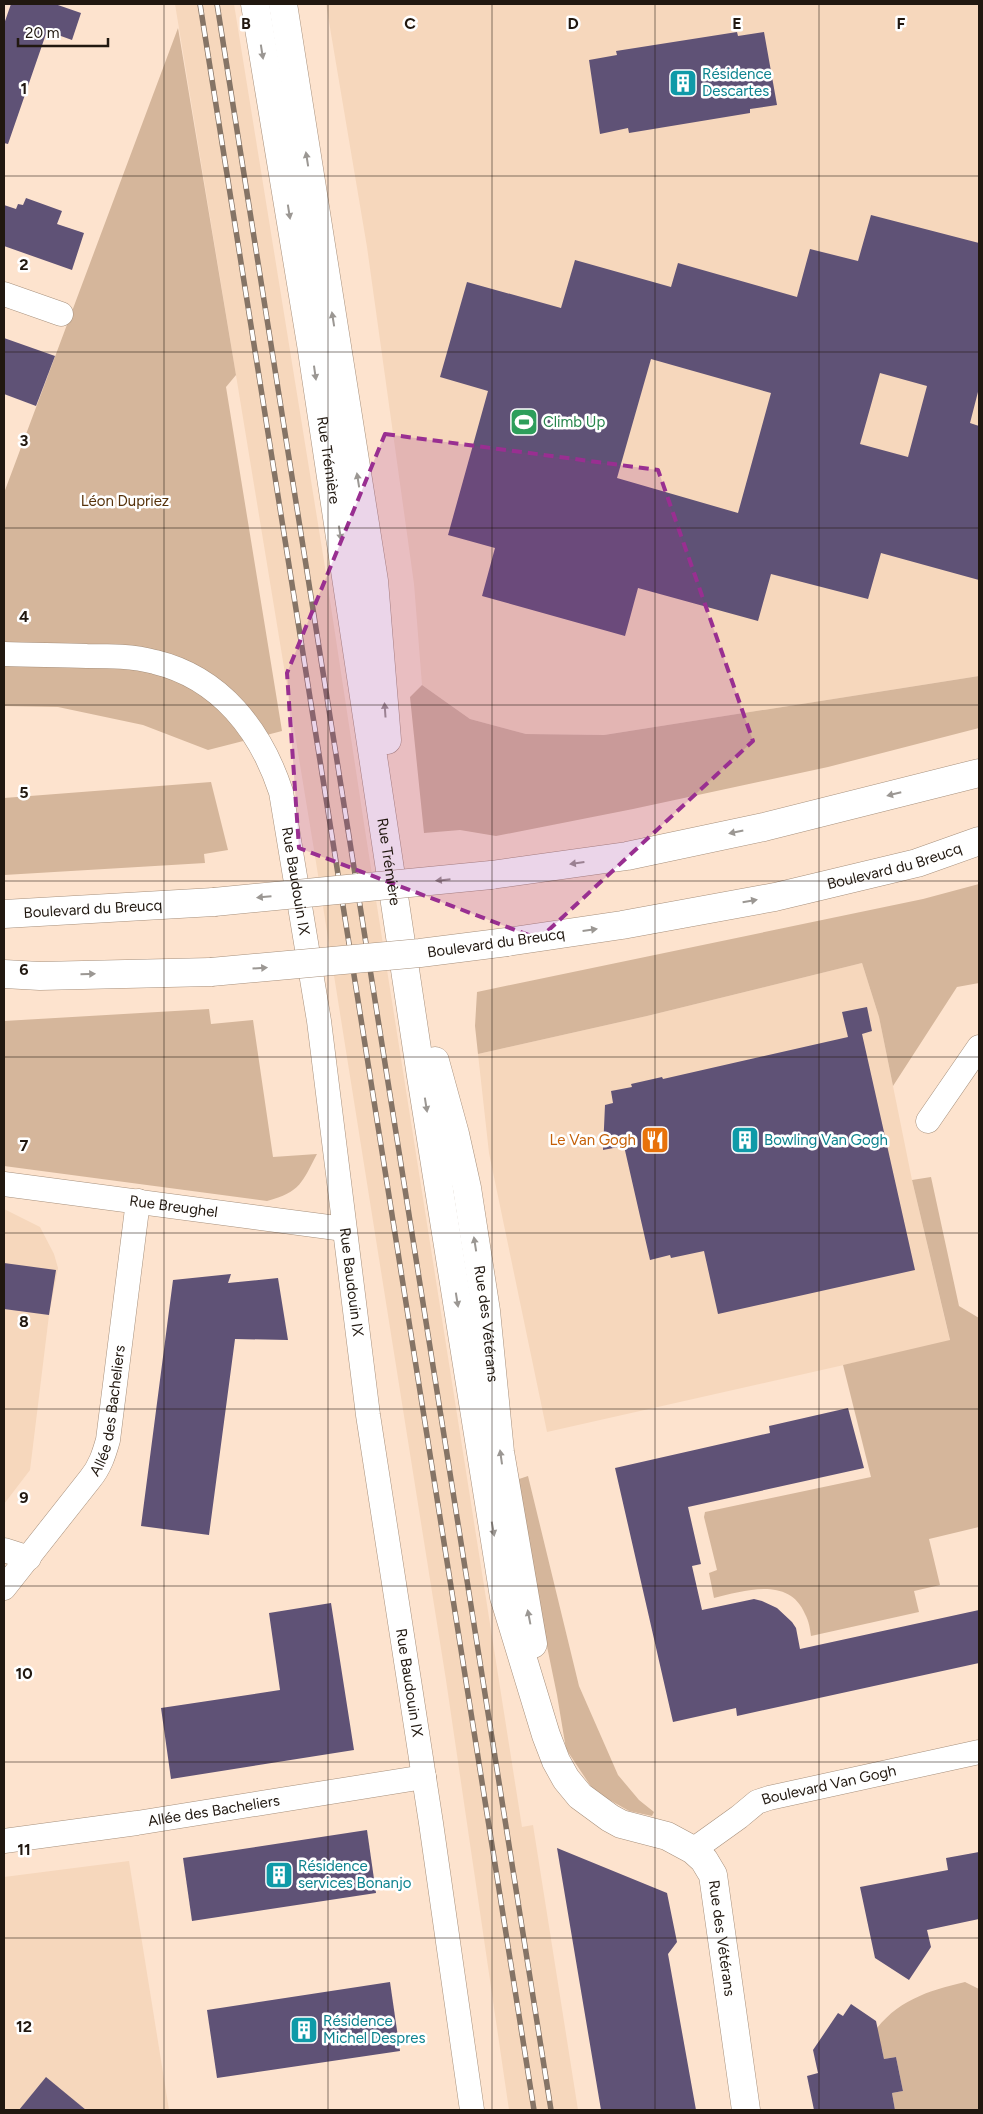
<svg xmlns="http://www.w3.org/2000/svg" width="983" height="2114" font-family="Figtree,sans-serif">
  <rect width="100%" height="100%" fill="#fde3ce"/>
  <g fill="#f6d7bc">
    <polygon points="175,4 234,4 324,561 365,830 522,1827 533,1825 578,2110 509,2110 446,1680 315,856"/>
    <polygon points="326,4 979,4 979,676 604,735 526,734 470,719 422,685 414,584 367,247"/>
    <polygon points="862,963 879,1017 912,1180 950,1341 547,1432 489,1153 478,1054 647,1016"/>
    <polygon points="4,1209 40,1227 54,1254 58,1268 49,1315 30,1470 4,1504"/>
    <polygon points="129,1861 169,2110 4,2110 4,1877"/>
  </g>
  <g fill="#d5b69b">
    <polygon points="178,28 236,375 226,387 282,731 208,750 143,725 58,707 4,706 4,493"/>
    <polygon points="979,676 979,728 828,767 633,809 496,836 460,830 424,833 410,697 422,685 470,719 526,734 604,735"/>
    <polygon points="211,782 228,850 204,854 205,863 4,875 4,798"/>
    <polygon points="979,884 979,983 957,987 893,1086 879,1017 862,963 647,1016 478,1054 475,1026 477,992 923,899"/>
    <path d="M209 1009 211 1024 253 1020 273 1157 317 1154C302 1182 301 1192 267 1201L4 1166V1021Z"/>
    <path d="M931 1177 959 1306 979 1318V1527L929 1539 940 1585 914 1591 919 1612 811 1636C810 1629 809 1621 805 1614 789 1576 744 1591 714 1598L709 1573 717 1570 704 1517 705 1512 871 1477 843 1365 950 1340 912 1180Z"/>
    <polygon points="528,1476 579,1686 618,1775 639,1800 654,1812 652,1816 629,1811 594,1791 566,1749 557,1695 513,1481"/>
    <path d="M965 1982 979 1989V2110H895L892 2093 903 2091 896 2057 884 2059 882 2049 872 2035C895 2001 927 1991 965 1982Z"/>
  </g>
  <g fill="#5f5276" fill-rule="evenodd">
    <polygon points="11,4 55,4 81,13 72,40 47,31 8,144 4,143 4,24"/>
    <polygon points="737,32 738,36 764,32 777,105 750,109 750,113 629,133 628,128 600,134 589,60 617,55 616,51"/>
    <polygon points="26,198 62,211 57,224 84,233 72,270 4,246 4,205 16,209 18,204 23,205"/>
    <path d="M871 215 979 243V388L970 423 979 426V580L881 553 868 599 771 574 758 621 638 588 625 636 482 596 495 548 448 535 488 391 440 377 467 282 561 308 575 260 671 287 678 263 797 297 810 249 858 261ZM651 359 771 393 738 513 617 478ZM880 373 927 386 908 457 860 444Z"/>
    <polygon points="4,338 55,356 36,406 4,394"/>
    <polygon points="867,1007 872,1031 862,1034 915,1270 718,1314 704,1251 671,1258 670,1255 650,1260 624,1146 603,1150 605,1105 613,1103 611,1091 632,1087 631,1084 662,1077 663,1079 848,1037 842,1012"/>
    <polygon points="4,1263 56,1270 49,1315 4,1309"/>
    <polygon points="231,1274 228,1283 278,1278 288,1340 235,1339 209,1535 141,1526 173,1280"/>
    <polygon points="848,1408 864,1468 688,1507 701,1564 692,1566 702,1610 754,1599 762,1601 777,1608 792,1622 796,1628 800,1649 979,1610 979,1663 737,1716 736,1708 673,1722 615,1468 770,1433 769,1426"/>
    <polygon points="331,1603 354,1750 171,1779 161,1708 280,1690 269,1613"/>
    <polygon points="367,1830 376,1893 192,1921 183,1858"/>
    <polygon points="557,1848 667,1893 677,1942 668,1954 696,2110 601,2110"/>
    <polygon points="979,1852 979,1919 927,1930 931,1947 909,1980 875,1958 860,1887 948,1870 946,1858"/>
    <polygon points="390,1982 400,2051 217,2078 207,2010"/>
    <polygon points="851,2004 876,2021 884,2059 896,2057 903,2091 892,2093 895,2110 814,2110 807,2076 818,2073 813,2050 838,2013 843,2016"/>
    <polygon points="46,2077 86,2110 19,2110"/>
  </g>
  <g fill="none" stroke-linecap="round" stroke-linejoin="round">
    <defs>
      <g id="minor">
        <polyline points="4,294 61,314"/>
        <path id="s1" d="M4 654C32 655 59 655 87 656 110 656 133 656 155 662 221 678 261 731 281 792L319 1021 368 1415 431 1823 472 2110"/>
        <polyline points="928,1121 979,1047"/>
        <path id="s2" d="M4 1184 344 1229"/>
        <polyline points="4,1550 29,1558"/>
        <path id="s3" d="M4 1588 90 1479C100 1467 104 1454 108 1440L138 1201"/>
        <path id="s4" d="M4 1841 137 1823 424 1777"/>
        <path id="s5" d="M693 1850 739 1817 757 1802 769 1798 979 1752"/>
      </g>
      <g id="secondary">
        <path id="s6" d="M255 4 311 344 421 1076 504 1597 546 1735 556 1761 566 1779 580 1796 610 1818 621 1824 667 1836 693 1850 704 1860 713 1875 746 2110"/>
        <polyline points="283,4 374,581 387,740"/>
        <path id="s7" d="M435 1061 455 1134 467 1188 486 1311 500 1452 533 1644"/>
      </g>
      <g id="trunk">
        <polyline points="491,875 627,856 764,827 979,773"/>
        <path id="s8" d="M4 914 214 902"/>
        <path id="s9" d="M507 942 622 925 775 897 917 863 979 841"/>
        <polyline points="4,974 40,976 211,972"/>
      </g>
    </defs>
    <use href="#minor" stroke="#a7907c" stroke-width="25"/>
    <use href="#secondary" stroke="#a7907c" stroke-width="29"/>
    <use href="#trunk" stroke="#a7907c" stroke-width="29"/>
    <use href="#minor" stroke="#fff" stroke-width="24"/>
    <use href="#secondary" stroke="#fff" stroke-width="28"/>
    <use href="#trunk" stroke="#fff" stroke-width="28"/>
    <defs>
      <g id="rail">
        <polyline points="200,4 534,2110"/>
        <polyline points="217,4 551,2110"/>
      </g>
    </defs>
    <use href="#rail" stroke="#857466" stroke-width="5.5"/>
    <use href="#rail" stroke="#fff" stroke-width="4" stroke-dasharray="11" stroke-linecap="butt"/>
    <defs>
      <g id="trunk-bridge">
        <polyline points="214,902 491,875"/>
        <polyline points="211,972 420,953 507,942"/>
      </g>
    </defs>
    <use href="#trunk-bridge" stroke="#a7907c" stroke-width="29" stroke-linecap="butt"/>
    <use href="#trunk-bridge" stroke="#fff" stroke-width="28"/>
  </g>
  <defs><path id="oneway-solid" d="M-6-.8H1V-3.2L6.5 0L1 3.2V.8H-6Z" transform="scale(1.25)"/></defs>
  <g fill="#9b9793">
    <use href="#oneway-solid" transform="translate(262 52) rotate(81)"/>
    <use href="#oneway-solid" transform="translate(307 159) rotate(-99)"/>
    <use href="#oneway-solid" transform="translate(289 212) rotate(81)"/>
    <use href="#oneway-solid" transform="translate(333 319) rotate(-99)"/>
    <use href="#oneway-solid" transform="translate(315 373) rotate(82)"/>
    <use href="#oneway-solid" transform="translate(358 480) rotate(-99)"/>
    <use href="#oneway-solid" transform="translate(340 533) rotate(81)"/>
    <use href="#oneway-solid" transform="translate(385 710) rotate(-94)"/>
    <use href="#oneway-solid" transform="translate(894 794) rotate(166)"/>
    <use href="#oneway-solid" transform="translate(736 832) rotate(168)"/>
    <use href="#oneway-solid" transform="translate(577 863) rotate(172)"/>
    <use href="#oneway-solid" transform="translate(443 880) rotate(174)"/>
    <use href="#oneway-solid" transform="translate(264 897) rotate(175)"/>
    <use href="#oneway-solid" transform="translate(750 901) rotate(-10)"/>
    <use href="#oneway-solid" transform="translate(590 930) rotate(-8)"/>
    <use href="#oneway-solid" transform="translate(260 968) rotate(-4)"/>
    <use href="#oneway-solid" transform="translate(88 974) rotate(-2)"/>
    <use href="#oneway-solid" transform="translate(426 1105) rotate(81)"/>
    <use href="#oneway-solid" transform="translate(475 1244) rotate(-99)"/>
    <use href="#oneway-solid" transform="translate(457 1300) rotate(81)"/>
    <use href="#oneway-solid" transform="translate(501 1457) rotate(-98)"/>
    <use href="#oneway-solid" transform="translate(493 1529) rotate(80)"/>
    <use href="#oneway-solid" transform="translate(529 1617) rotate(-101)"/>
  </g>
  <path fill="#992f91" fill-opacity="0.2" stroke="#992f91" stroke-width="4" stroke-dasharray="10 6" stroke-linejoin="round" d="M385 434 658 470 753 741 539 939 299 848 287 673Z"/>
  <path fill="none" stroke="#211810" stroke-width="1" stroke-opacity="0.55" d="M164 4V2110M328 4V2110M492 4V2110M655 4V2110M819 4V2110M4 176H979M4 352H979M4 528H979M4 705H979M4 881H979M4 1057H979M4 1233H979M4 1409H979M4 1586H979M4 1762H979M4 1938H979"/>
  <defs>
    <symbol id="building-square" viewBox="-11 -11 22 22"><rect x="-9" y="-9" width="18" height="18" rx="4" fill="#0f9aa8" stroke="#fff"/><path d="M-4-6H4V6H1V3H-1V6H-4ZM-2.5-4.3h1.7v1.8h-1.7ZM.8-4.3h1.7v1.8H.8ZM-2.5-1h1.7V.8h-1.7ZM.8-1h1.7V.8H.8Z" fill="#fff"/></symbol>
    <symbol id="stadium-square" viewBox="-11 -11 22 22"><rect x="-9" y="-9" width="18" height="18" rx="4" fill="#2e9e5b" stroke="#fff"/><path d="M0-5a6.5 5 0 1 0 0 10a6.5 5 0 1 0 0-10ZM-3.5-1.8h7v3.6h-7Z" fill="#fff"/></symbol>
    <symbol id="restaurant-square" viewBox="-11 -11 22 22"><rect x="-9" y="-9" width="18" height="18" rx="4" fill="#e8710a" stroke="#fff"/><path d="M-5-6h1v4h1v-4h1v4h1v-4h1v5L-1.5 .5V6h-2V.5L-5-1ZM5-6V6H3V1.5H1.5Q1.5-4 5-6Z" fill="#fff"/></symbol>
  </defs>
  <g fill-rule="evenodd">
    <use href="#building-square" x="667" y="67" width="32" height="32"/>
    <use href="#stadium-square" x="508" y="406" width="32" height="32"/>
    <use href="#restaurant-square" x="639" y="1124" width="32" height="32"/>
    <use href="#building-square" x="729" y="1124" width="32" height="32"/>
    <use href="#building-square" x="263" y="1859" width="32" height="32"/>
    <use href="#building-square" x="288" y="2014" width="32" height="32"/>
  </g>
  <g text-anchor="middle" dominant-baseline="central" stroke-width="5" stroke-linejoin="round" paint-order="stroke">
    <g font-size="15" fill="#0d838f" stroke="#fff" text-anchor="start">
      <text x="702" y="74">Résidence<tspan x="702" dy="17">Descartes</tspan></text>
      <text x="764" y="1140">Bowling Van Gogh</text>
      <text x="298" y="1866">Résidence<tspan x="298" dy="17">services Bonanjo</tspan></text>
      <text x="323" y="2021">Résidence<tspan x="323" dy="17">Michel Despres</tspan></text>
    </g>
    <g font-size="15" fill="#27864d" stroke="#fff" text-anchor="start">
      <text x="543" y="422">Climb Up</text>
    </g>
    <g font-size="15" fill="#211810" stroke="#fff">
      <text stroke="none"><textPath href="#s6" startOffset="462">Rue Trémière</textPath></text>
      <text stroke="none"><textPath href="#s6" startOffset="868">Rue Trémière</textPath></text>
      <text stroke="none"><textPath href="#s9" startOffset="395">Boulevard du Breucq</textPath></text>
      <text stroke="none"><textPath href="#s1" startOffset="431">Rue Baudouin IX</textPath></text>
      <text stroke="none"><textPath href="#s8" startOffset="89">Boulevard du Breucq</textPath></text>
      <text transform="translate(496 943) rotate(-8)">Boulevard du Breucq</text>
      <text stroke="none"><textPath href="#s2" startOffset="171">Rue Breughel</textPath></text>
      <text stroke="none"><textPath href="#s1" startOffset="836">Rue Baudouin IX</textPath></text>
      <text stroke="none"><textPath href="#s7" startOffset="268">Rue des Vétérans</textPath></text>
      <text stroke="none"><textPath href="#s3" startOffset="211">Allée des Bacheliers</textPath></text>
      <text stroke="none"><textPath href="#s1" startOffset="1241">Rue Baudouin IX</textPath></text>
      <text stroke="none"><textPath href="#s5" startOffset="154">Boulevard Van Gogh</textPath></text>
      <text stroke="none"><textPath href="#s4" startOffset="212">Allée des Bacheliers</textPath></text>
      <text stroke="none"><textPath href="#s6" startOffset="2050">Rue des Vétérans</textPath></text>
    </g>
    <g font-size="15" fill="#56320b" stroke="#fff">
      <text x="125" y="501">Léon Dupriez</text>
    </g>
    <g font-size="15" fill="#c56008" stroke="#fff" text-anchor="end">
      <text x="636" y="1140">Le Van Gogh</text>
    </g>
  </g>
  <g font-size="16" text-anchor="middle" font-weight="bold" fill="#211810" stroke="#fff" stroke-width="5" stroke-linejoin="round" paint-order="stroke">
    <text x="246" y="29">B</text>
    <text x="410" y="29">C</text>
    <text x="573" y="29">D</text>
    <text x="737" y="29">E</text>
    <text x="901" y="29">F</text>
    <text x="24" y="94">1</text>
    <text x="24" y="270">2</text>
    <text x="24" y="446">3</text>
    <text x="24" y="622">4</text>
    <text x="24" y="798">5</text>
    <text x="24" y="975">6</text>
    <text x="24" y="1151">7</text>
    <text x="24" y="1327">8</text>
    <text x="24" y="1503">9</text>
    <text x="24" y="1679">10</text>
    <text x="24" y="1855">11</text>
    <text x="24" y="2032">12</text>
  </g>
  <rect width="983" height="2114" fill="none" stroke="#211810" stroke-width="10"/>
  <path d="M18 38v8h90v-8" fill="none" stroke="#211810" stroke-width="2.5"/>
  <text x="25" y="38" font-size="15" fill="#211810" stroke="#ffffff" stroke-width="4" paint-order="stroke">20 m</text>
</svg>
